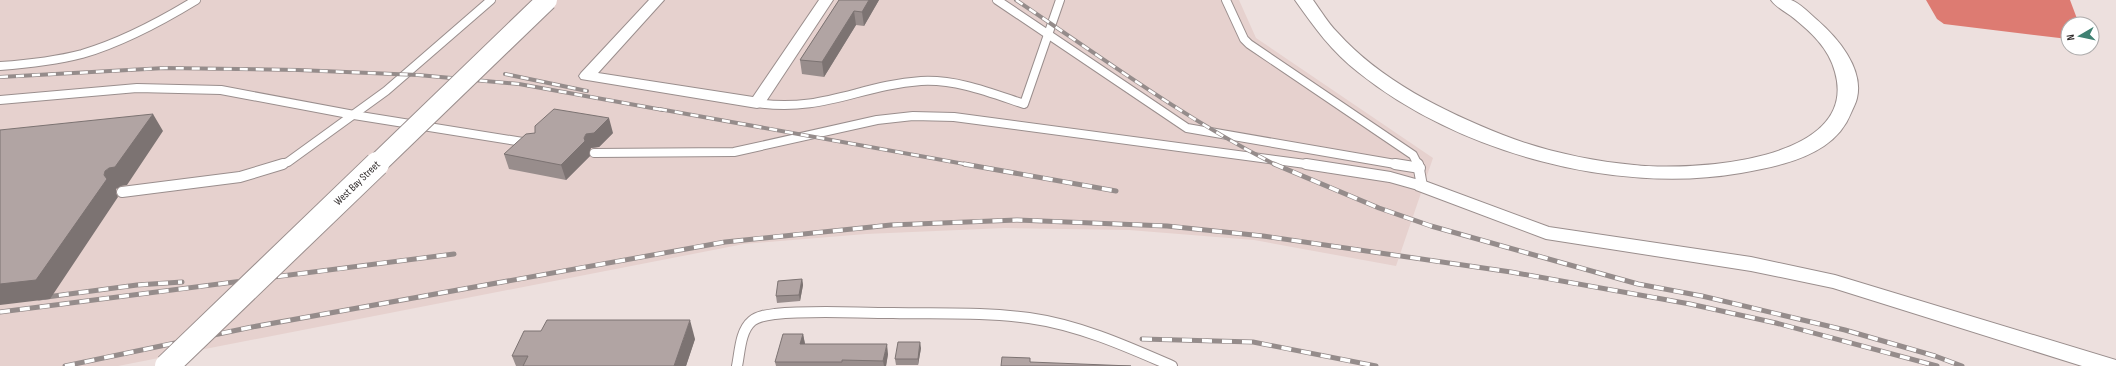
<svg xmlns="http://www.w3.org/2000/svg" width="2116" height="366" font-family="'Sofia Sans Condensed',sans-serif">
  <rect width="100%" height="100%" fill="#ede0de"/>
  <polygon fill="#e6d1ce" points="0,0 1239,0 1256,38 1433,158 1396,266 1254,240 1129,230 1005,228 866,234 744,244 118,366 0,366"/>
  <polygon fill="#dd7b72" points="1926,0 2070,0 2079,24 2068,24 2068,39 1944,24 1937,19"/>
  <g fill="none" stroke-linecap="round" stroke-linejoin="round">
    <defs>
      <g id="lane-far1">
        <polyline points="997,0 1187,128 1401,165"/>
        <polyline points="1226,0 1244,39 1249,44 1413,155 1418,165"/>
        <path d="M0 66C28 64 55 61 82 54 123 42 160 22 196 0"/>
        <polyline points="0,100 137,88 221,90 354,115 529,143"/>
        <path d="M757 103C821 113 861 85 921 81 957 79 991 93 1024 104L1060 0"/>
        <polyline points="594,153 734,152 877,120 913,116 954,117 1313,165"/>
        <polyline points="279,165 288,162 386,91 491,0"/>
      </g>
      <g id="lane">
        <polyline points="1306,164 1390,177 1422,186 1418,164"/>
        <polyline points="1395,164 1420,168"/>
        <polyline points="122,192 240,177 283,164"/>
        <path d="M737 366C740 352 740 331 752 321 758 316 767 315 775 314 813 310 854 313 893 313 938 314 984 312 1029 318 1079 325 1126 346 1172 366"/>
      </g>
      <g id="street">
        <polygon points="649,0 664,0 598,73 753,97 819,0 833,0 763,106 757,108 581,79 579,76 581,73"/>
        <polygon points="1422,180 1549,227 1751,257 1835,275 2116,360 2116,366 2082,366 1833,288 1751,271 1546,239 1416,190 1413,186 1416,182"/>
      </g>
      <path id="highway" d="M1295 0H1313C1321 11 1328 23 1337 32 1381 81 1443 111 1503 135 1544 151 1590 161 1634 165 1689 171 1861 163 1835 72 1829 48 1810 31 1791 16 1784 11 1776 7 1771 0 1777 0 1786 0 1791 0 1800 3 1810 14 1816 19 1837 37 1864 68 1857 98 1856 103 1853 108 1851 113 1846 126 1836 138 1824 146 1800 162 1769 168 1741 173 1615 195 1457 152 1358 72 1332 52 1314 27 1295 0Z"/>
    </defs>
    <use href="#lane-far1" stroke="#9a8e8d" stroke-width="10"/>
    <use href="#lane" stroke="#9a8e8d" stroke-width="12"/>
    <use href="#street" stroke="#9a8e8d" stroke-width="2"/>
    <use href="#highway" stroke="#9a8e8d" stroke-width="2"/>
    <use href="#lane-far1" stroke="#fff" stroke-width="8"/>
    <use href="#lane" stroke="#fff" stroke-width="10"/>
    <use href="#street" fill="#fff" fill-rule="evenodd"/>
    <use href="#highway" fill="#fff" fill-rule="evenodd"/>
    <defs>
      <g id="rail-far1">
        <path d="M1016 0C1101 57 1185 119 1276 165"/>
        <polyline points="505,74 587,91"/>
        <polyline points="0,77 165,68 298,70 418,75 519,84 663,110"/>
        <polyline points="659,109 970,165"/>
      </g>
      <g id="rail">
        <polyline points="964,164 1116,191"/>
        <polyline points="1274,164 1379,208 1431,226 1638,284 1702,296 1845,330 1935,356 1962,366"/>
        <polyline points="39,298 137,285 182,282"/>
        <polyline points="0,312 454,254"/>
        <polyline points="1142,339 1253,342 1376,366"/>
        <polyline points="65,366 252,327 725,242 891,225 1017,220 1167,226 1263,236 1511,272 1690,304 1776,323 1937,366"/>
      </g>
    </defs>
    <use href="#rail-far1" stroke="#958c8b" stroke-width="4"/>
    <use href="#rail" stroke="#958c8b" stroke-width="5"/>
    <use href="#rail-far1" stroke="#fff" stroke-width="2.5" stroke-dasharray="8" stroke-linecap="butt"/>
    <use href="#rail" stroke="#fff" stroke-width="3.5" stroke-dasharray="10" stroke-linecap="butt"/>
    <defs>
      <polyline id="primary-bridge-far1" points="376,165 547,0"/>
      <polyline id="primary-bridge" points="167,366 377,164"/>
    </defs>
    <use href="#primary-bridge-far1" stroke="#9a8e8d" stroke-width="22" stroke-linecap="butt"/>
    <use href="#primary-bridge" stroke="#9a8e8d" stroke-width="26" stroke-linecap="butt"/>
    <use href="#primary-bridge-far1" stroke="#fff" stroke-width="20"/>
    <use href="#primary-bridge" stroke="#fff" stroke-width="24"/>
  </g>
  <g fill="#988d8c">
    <polygon points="839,0 879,0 864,26 856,25 824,77 802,74 800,60"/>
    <polygon points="613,133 599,147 591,148 589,153 590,156 566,180 509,169 504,154"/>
    <polygon points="802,279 803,285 800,301 777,303 776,296"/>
    <polygon points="803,334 805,344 888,354 886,366 776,366 775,362"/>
    <polygon points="695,339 686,366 516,366 512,356"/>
    <polygon points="921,348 918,365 896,365 895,359"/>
  </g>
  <g fill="#7c7372">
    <polygon points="869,0 879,0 864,26 862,12"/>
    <polygon points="854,11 856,25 824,77 822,62"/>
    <polygon points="153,114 163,131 127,185 121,186 116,189 116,193 118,197 50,299 0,305 0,284 104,175 105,171 109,168"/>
    <polygon points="609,118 613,133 599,147 591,148 589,153 590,156 566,180 561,165 584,138 586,134"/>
    <polygon points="802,279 803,285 800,301 799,295"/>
    <polygon points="690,320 695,339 686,366 674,366"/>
    <polygon points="803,334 805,344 800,344"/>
    <polygon points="920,342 921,348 918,365 918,359"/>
    <polygon points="887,344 888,354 886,366 884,366 883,361"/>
  </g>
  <g fill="#b1a4a3" stroke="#7c7372">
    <polygon points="839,0 869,0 862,12 854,11 822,62 800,60"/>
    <polygon points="554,109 609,118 594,133 586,134 584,138 585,141 561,165 504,154 526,134 535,133 535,126"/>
    <polygon points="153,114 115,167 109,168 105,171 104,175 107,179 36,280 0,284 0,130"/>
    <polygon points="802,279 799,295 776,296 778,281"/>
    <polygon points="547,320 690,320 674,366 523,366 528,356 512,356 524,331 541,331"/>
    <polygon points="783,334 803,334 800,344 887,344 883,361 842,360 842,362 775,362"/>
    <polygon points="898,342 920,342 918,359 895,359"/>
    <polygon points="1002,357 1030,358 1030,362 1131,366 1001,366"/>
  </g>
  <g text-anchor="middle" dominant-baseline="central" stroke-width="3.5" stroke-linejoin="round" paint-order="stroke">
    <g font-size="11" fill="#312c2c" stroke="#fff">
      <text transform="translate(357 183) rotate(-44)">West Bay Street</text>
    </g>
  </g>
  <g transform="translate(2080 36) rotate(261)"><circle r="19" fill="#ffffff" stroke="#adabab"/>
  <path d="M0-3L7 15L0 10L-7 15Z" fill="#3f8172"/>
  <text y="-6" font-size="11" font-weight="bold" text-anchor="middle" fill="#312c2c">N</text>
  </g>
</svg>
